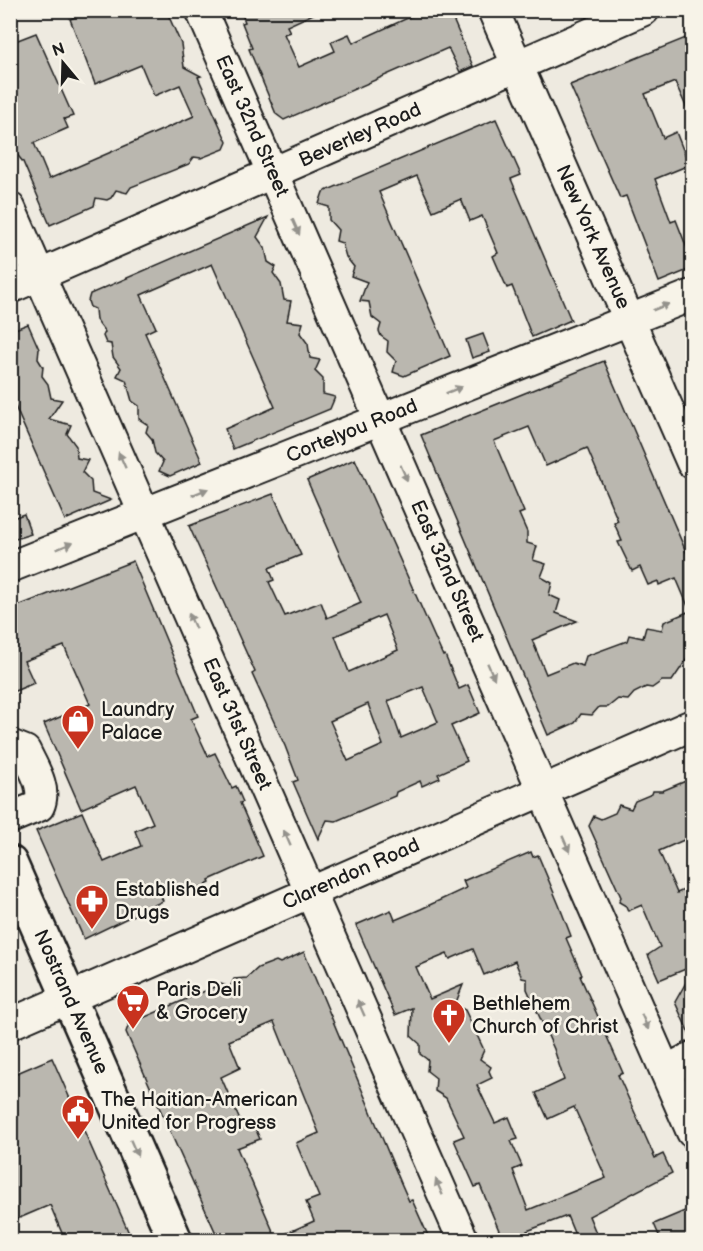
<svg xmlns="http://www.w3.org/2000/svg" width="703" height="1251" font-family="'Balsamiq Sans',sans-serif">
  <rect width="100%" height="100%" fill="#eeeae0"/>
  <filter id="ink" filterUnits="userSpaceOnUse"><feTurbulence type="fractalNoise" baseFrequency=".0167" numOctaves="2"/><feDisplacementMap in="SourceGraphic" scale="12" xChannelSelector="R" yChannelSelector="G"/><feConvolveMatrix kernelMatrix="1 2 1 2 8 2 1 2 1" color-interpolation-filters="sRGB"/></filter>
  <g filter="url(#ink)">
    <g fill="#bab7af" stroke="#1c1c1c" stroke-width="1.5" fill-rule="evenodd">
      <polygon points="93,10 166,10 181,44 184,67 201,76 198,77 227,142 224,149 201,158 194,157 189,164 131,187 127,193 116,190 111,198 107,200 96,198 94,206 50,225 23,162 11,147 14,135 10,127 10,43 36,33 73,116 64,119 68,128 34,143 49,179 194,116 180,85 154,96 141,65 95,84 70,19"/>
      <polygon points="251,10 322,10 287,26 290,32 284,34 299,67 335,51 331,42 349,34 353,43 425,10 449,10 473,66 460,72 448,48 284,120 276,114 249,49 252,48 242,23 245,22 242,14"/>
      <polygon points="693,35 693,122 675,82 645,94 663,138 676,132 689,165 655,179 671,222 676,220 687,248 693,246 693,268 659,282 626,196 620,198 570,85"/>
      <polygon points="496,119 521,175 511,179 571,320 532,337 512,286 507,288 493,256 498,253 482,216 470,221 461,199 433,211 417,176 379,192 450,356 404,376 393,372 396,361 387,352 388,341 381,336 379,331 381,324 372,317 369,302 360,301 367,282 351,276 354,267 346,257 342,243 336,241 338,230 329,220 329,207 319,204 323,192"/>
      <polygon points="268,217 257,237 265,248 268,262 276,267 273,273 281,284 284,300 291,301 287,321 303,323 300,333 308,344 310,358 320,360 315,371 323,379 323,394 335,397 330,409 233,449 225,429 275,407 212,264 141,295 156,328 145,333 202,462 170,476 159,471 163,462 155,453 152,439 146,432 148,425 139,419 139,406 132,401 126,380 117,376 121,368 113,357 111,344 106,343 103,336 105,332 96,320 95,309 90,307 88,301 90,294"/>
      <polygon points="28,324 39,349 38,359 43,367 42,376 48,384 51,398 62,400 49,419 71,425 67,434 76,446 77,458 88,460 82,472 91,481 92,493 111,500 65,520 10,395 10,331"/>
      <polygon points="483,334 490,352 472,358 466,340"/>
      <path d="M604 361 693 568V650L672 681H662L652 688 646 687 634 693 628 700 618 699 608 707H599L592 715 581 714 575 723 548 735 421 435ZM529 427 546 466 587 448 618 521 614 523 622 541 618 542 632 571 640 567 648 585 658 581 659 585 676 578 690 611 664 622 662 630 646 627 643 638 629 635 627 641 586 656 583 666 573 663 546 674 532 640 577 621 556 613 560 600 549 595 552 583 541 577 546 564 533 560 537 546 527 543V532L519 514 524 512 494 441Z"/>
      <path d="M355 459 443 656 445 655 459 689 468 685 480 713 451 726 467 761 438 774 440 778 422 786 420 781 396 792 395 796 336 821 327 820 318 839 293 782 298 780 285 746 252 674 255 672 189 526 273 494 301 555 269 568 274 580 269 582 285 616 321 602 327 618 361 603 307 480ZM384 615 398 650 349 672 335 636ZM423 687 438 722 401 738 388 701ZM368 704 383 745 348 761 330 721Z"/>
      <polygon points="24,514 31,534 15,539 10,519"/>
      <polygon points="133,561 198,716 191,719 208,756 215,753 232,788 236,786 243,802 240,803 263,856 209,880 210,883 190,892 157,887 163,901 84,939 36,831 82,812 104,862 141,846 135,831 153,823 136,785 81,809 44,724 90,704 64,646 24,661 34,683 10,693 10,609"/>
      <polygon points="693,778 693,836 659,851 677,893 693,886 693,966 659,980 648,955 660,947 642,905 628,911 626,906 619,902 621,897 589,826 594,816 601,819 615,813 619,805 631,809 635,801 652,794 653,791 662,791"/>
      <path d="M531 852 533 857 538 855 559 905 571 936 566 938 582 975 580 976 623 1073 618 1075 655 1158 663 1154 672 1173 589 1216 599 1240H577L567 1216 527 1231 531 1240H503L480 1185 475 1187 454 1140 464 1136 446 1098 435 1091 436 1078 427 1071 428 1060 420 1054V1044L411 1036 412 1008 395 1015 356 925 391 910 395 920 421 909 466 888 463 881ZM473 949 484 975 515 961 522 978 527 979V989L554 1049 564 1080 536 1093 548 1119 574 1107 606 1178 528 1210 513 1170 522 1166 511 1141 518 1139 509 1117 495 1123 477 1085 492 1078 489 1071 491 1067 480 1059 484 1050 465 1010 455 1005 463 985 430 999 416 967 447 954 450 959Z"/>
      <path d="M304 952 401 1183 409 1201 412 1200 430 1240H219L159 1107 126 1032 129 1024 221 984 230 987 234 979 247 978 258 968 276 961 280 963ZM274 1022 319 1133 296 1143 319 1197 306 1202 314 1221 276 1238 237 1148 260 1139 252 1121 242 1125 221 1077 240 1068 229 1041Z"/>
      <polygon points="693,970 693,1040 692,1040 675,1002"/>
      <polygon points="52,1058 60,1076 132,1240 65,1240 50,1205 10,1222 10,1076"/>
      <polygon points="687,1210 693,1225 693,1240 661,1240 654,1224"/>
    </g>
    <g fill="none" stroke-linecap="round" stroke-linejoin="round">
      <defs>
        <g id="minor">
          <polyline points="201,10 692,1132"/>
          <polyline points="493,10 692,463"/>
          <polyline points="10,208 463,1240"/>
          <polyline points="10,288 644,10"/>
          <polyline points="10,567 692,295"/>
          <path d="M10 745 25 751C33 768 47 788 39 806L10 818"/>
          <polyline points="10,1024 692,725"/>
          <polyline points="666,1071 692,1057"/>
        </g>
        <polyline id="major" points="10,863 175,1240"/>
      </defs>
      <use href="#minor" stroke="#1c1c1c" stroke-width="34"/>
      <use href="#major" stroke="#1c1c1c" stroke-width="38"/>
      <use href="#minor" stroke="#f7f3e8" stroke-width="30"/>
      <use href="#major" stroke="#f7f3e8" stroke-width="33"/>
    </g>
    <defs><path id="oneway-solid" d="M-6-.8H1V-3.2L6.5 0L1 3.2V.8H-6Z" transform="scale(1.5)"/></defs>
    <g fill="#94928c">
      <use href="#oneway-solid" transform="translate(296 227) rotate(66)"/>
      <use href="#oneway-solid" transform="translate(661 307) rotate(-22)"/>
      <use href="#oneway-solid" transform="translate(454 390) rotate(-22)"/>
      <use href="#oneway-solid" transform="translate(122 460) rotate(-114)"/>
      <use href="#oneway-solid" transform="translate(404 473) rotate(66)"/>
      <use href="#oneway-solid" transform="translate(200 492) rotate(-22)"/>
      <use href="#oneway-solid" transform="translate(65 546) rotate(-22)"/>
      <use href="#oneway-solid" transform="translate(192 621) rotate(-114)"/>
      <use href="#oneway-solid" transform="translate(491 671) rotate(66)"/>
      <use href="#oneway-solid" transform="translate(287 838) rotate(-114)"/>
      <use href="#oneway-solid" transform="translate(566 844) rotate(66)"/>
      <use href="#oneway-solid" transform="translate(361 1008) rotate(-114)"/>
      <use href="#oneway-solid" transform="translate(645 1022) rotate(66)"/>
      <use href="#oneway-solid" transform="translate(134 1148) rotate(66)"/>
      <use href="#oneway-solid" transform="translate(439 1187) rotate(-114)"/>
    </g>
  </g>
  <defs>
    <symbol id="shop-pin" viewBox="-11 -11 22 30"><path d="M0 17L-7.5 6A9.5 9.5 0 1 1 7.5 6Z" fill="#c8321e" stroke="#f7f3e8"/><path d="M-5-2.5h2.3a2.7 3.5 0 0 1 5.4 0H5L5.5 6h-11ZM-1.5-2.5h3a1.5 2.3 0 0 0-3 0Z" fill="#fff"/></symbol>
    <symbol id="pharmacy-pin" viewBox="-11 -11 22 30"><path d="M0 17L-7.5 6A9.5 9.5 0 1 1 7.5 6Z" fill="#c8321e" stroke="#f7f3e8"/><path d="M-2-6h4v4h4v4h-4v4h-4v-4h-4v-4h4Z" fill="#fff"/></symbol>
    <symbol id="supermarket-pin" viewBox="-11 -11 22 30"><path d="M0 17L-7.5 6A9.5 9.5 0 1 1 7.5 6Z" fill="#c8321e" stroke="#f7f3e8"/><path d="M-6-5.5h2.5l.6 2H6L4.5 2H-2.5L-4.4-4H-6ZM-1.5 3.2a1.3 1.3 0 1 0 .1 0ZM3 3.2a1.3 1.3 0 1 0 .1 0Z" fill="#fff"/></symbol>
    <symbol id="church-pin" viewBox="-11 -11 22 30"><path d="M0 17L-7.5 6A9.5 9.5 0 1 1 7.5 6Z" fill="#c8321e" stroke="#f7f3e8"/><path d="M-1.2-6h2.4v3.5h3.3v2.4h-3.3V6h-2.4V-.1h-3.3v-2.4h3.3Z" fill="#fff"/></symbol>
    <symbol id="civic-pin" viewBox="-11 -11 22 30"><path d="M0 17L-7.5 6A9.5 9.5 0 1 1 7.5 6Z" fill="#c8321e" stroke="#f7f3e8"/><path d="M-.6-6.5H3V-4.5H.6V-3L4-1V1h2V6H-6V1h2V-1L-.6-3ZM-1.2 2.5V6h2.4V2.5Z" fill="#fff"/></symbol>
  </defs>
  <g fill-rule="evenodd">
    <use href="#shop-pin" x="59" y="702" width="38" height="52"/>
    <use href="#pharmacy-pin" x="73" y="882" width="38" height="52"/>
    <use href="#supermarket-pin" x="114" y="982" width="38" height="52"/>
    <use href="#church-pin" x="430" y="996" width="38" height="52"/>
    <use href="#civic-pin" x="59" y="1092" width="38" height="52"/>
  </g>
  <g text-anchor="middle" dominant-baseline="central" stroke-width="5" stroke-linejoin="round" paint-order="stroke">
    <g font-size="20" fill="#1c1c1c" stroke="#f7f3e8">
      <text transform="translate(252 126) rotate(66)">East 32nd Street</text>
      <text transform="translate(360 135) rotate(-24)">Beverley Road</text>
      <text transform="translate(593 237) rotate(66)">New York Avenue</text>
      <text transform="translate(352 431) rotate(-22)">Cortelyou Road</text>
      <text transform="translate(447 571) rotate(66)">East 32nd Street</text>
      <text transform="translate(237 724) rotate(66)">East 31st Street</text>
      <text transform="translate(351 874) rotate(-24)">Clarendon Road</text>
      <text transform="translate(71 1002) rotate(66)">Nostrand Avenue</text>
    </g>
    <g font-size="20" fill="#1c1c1c" stroke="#f7f3e8" text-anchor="start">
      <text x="101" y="710">Laundry<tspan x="101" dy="23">Palace</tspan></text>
      <text x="115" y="890">Established<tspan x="115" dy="23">Drugs</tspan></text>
      <text x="156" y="990">Paris Deli<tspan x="156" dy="23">&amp; Grocery</tspan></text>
      <text x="472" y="1004">Bethlehem<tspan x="472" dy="23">Church of Christ</tspan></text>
      <text x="101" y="1100">The Haitian-American<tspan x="101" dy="23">United for Progress</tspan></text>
    </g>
  </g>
  <rect width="703" height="1251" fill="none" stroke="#f7f3e8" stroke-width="36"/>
  <rect x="18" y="18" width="667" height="1215" fill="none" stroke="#1c1c1c" stroke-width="2" filter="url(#ink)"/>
  <g transform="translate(63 63) rotate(341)" stroke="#f7f3e8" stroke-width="4.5" paint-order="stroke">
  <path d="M0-4.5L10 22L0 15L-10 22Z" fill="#1c1c1c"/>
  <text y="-9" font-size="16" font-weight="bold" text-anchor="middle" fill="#1c1c1c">N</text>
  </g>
</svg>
